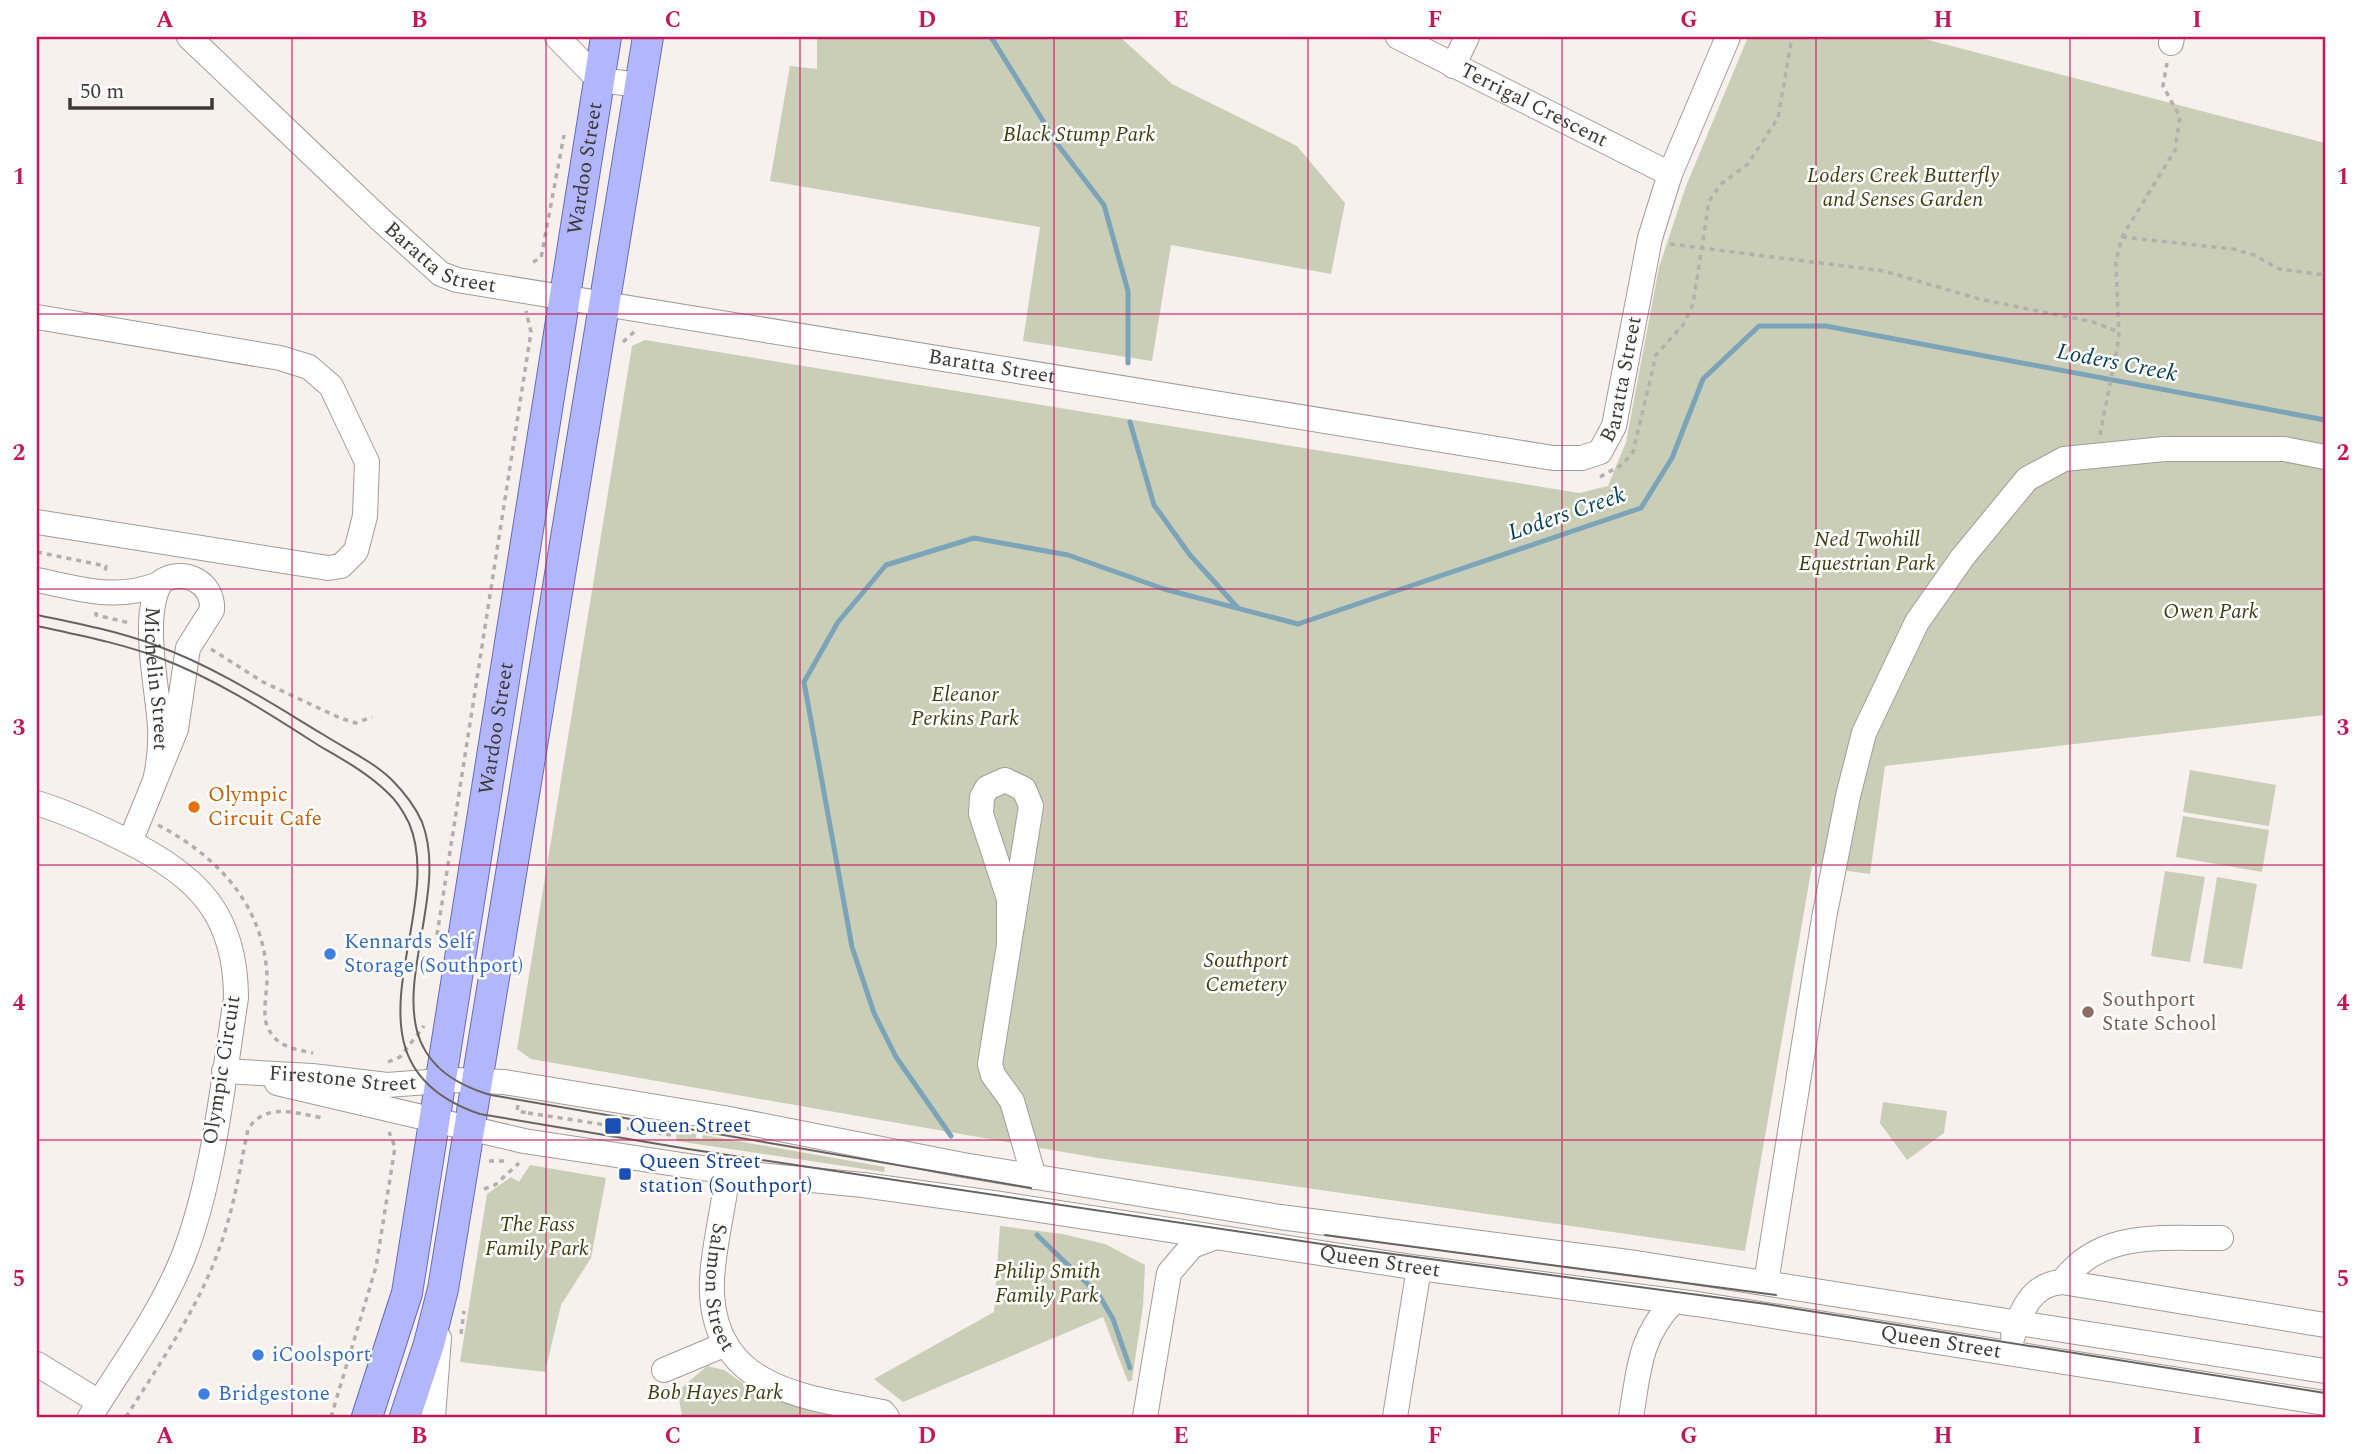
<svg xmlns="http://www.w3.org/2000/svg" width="2362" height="1454" font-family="Spectral,serif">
  <rect width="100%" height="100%" fill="#f7f0ed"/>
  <g fill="#caceb6">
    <polygon points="817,37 1120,37 1172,84 1297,146 1345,203 1331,274 1171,245 1152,361 1023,341 1040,227 770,181 790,66 817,69"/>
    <polygon points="1748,37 1917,37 2325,143 2325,715 1885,766 1870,874 1812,866 1745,1251 1098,1158 531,1059 517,1049 632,346 645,340 1579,493 1608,486 1626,442 1659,267 1686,186"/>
    <polygon points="2190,770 2276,785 2269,826 2183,812"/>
    <polygon points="2183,816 2269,830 2262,872 2176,857"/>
    <polygon points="2165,871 2205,877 2190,962 2151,956"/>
    <polygon points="2217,877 2257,884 2242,969 2203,963"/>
    <polygon points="1883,1102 1947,1111 1944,1133 1907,1160 1880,1123"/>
    <polygon points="677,1131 696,1134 696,1138 702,1139 703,1135 885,1167 884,1172 676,1141"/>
    <polygon points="530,1165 606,1178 591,1258 561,1305 545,1372 460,1362 487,1194 511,1177 519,1182"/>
    <polygon points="1000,1226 1062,1234 1105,1244 1145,1265 1143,1306 1132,1380 1128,1382 1103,1317 903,1402 874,1379 994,1312"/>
    <polygon points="707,1366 724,1370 756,1392 855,1417 682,1417 678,1391"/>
  </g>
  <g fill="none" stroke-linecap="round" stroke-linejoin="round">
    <g stroke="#7ca4b9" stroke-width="5">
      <polyline points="991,37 1058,145 1104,205 1128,291 1128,363"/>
      <polyline points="1130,422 1154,505 1190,555 1238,608"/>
      <polyline points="951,1136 896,1057 874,1013 852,947 804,682 838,622 886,565 974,538 1068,555 1164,589 1298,624 1641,508 1672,458 1703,379 1759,326 1826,326 2325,420"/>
      <polyline points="1037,1235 1099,1295 1113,1319 1130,1368"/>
    </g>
    <defs>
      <g id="minor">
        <path id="s1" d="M189 37 381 220 441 274 457 280 1553 458H1582L1600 452 1614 426 1650 238 1670 174 1728 37"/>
        <polyline points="557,37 599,80 641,85"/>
        <path id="s2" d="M1398 37 1670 174"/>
        <polyline points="2171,43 2172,37"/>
        <polyline points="1453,66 1467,37"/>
        <polyline points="37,317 280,358 309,367 331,386 367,462 365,516 356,551 341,566 328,568 37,522"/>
        <path d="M37 580C81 589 116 601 159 584"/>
        <path d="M37 803C68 813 98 826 127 841 198 876 236 915 236 998 223 1081 214 1177 184 1255 161 1313 122 1365 90 1417"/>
        <path id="s3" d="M130 842 176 729 188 648 212 610C214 582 183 567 161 582 140 616 158 688 160 727 161 746 159 763 155 781"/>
        <polyline points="1009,943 1009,899 981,814 982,797 987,788 1005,780 1024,789 1031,806 990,1064 993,1075 1012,1101 1034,1177"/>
        <path id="s4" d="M224 1071 312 1076 387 1085 455 1080 504 1082 724 1118 963 1165 1280 1217 1636 1263 2325 1371"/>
        <path id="s5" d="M277 1083 524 1141 728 1172 863 1185 1000 1204 1419 1268 1697 1304 2325 1403"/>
        <path id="s6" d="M728 1172C724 1206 710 1262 712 1294 717 1390 808 1398 883 1412L887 1417"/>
        <path d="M2062 1282C2101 1229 2162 1239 2221 1238"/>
        <polyline points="1766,1283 1824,918 1848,796 1864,733 1917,622 1962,558 2027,479 2064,459 2164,449 2284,449 2325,457"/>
        <path d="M2013 1336C2021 1310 2032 1284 2062 1282L2325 1325"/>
        <polyline points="37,1364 99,1402"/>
        <polyline points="664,1370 726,1344"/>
        <polyline points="433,1417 439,1338"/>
        <polyline points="1145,1417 1169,1273 1192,1246 1213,1238"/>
        <polyline points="1395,1417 1419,1268"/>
        <path d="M1631 1417C1639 1370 1639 1337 1674 1301"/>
      </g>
      <g id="major">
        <path id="s7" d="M367 1417 407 1293 606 37"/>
        <polyline points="405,1417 429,1344 443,1289 648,37"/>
      </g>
    </defs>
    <use href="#minor" stroke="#a29c99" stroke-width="26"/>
    <use href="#major" stroke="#676cb7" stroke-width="32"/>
    <g stroke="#b4aeac" stroke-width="3.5" stroke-dasharray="5 5" stroke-linecap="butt">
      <polyline points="2122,237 2233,249 2254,255 2279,269 2325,275"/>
      <polyline points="1670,244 1884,271 1979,299 2093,322 2119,332"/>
      <polyline points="533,262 541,258 564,135"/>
      <polyline points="623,342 635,331"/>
      <polyline points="2100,435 2119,338 2116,262 2122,237 2175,150 2180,117 2163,86 2167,63"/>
      <polyline points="1600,477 1623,464 1633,452 1656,355 1683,325 1693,304 1709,201 1721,184 1748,164 1778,118 1792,37"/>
      <polyline points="37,552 106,566 105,573"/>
      <polyline points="96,612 96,615 130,623"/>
      <polyline points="211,649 263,682 340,718 356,723 372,717"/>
      <path d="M158 825C217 856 263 904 267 975 268 990 261 1015 268 1028 277 1047 294 1049 313 1053"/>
      <polyline points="437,935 531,332 526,311"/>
      <polyline points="388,1062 400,1057 424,1026"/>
      <polyline points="518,1105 517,1111 528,1113"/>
      <polyline points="528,1113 671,1135"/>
      <polyline points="489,1161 509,1161"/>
      <polyline points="484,1189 495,1185 519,1163"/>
      <polyline points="461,1334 464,1311"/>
      <path d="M126 1417C164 1357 206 1297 226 1228 236 1196 241 1162 248 1129 266 1102 295 1113 323 1118"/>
      <polyline points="331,1417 376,1267 395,1147 389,1132"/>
    </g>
    <use href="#minor" stroke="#fff" stroke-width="24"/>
    <use href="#major" stroke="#b2b7fd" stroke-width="30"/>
    <g stroke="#676362" stroke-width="2">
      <path d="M37 615C76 623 117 631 155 645 216 667 269 702 324 735 346 749 372 761 391 779 403 791 415 806 422 822 458 915 344 1052 491 1095L1031 1188"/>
      <path d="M37 626C78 635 120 643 160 658 216 679 268 713 318 745 342 759 368 773 388 793 397 801 404 813 409 823 449 916 327 1062 480 1114L688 1149 1348 1248 1766 1304 2325 1393"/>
      <polyline points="1325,1235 1776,1295"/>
    </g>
  </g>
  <path fill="none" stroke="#c2185b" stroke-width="2" stroke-opacity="0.55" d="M292 37V1417M546 37V1417M800 37V1417M1054 37V1417M1308 37V1417M1562 37V1417M1816 37V1417M2070 37V1417M37 314H2325M37 589H2325M37 865H2325M37 1140H2325"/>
  <circle fill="#e8710a" stroke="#fff" stroke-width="2.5" cx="194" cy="807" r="7"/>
  <g fill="#3f7fe0" stroke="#fff" stroke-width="2.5">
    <circle cx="330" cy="954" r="7"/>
    <circle cx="258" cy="1355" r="7"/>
    <circle cx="204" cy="1394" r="7"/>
  </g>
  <circle fill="#8d6e63" stroke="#fff" stroke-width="2.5" cx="2088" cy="1012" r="7"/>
  <g fill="#1a4fb4" stroke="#fff" stroke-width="2.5">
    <rect x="604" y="1117" width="18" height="18" rx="3.5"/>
    <rect x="618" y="1167" width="14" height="14" rx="3.5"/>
  </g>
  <g text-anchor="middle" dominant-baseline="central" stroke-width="5" stroke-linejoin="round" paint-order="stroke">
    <g font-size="21" fill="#3c3938" stroke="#fff">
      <text stroke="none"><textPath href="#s2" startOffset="152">Terrigal Crescent</textPath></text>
      <text stroke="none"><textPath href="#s7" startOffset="1269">Wardoo Street</textPath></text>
      <text stroke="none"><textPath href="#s1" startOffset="338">Baratta Street</textPath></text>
      <text stroke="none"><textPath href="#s1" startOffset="905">Baratta Street</textPath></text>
      <text stroke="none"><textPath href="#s1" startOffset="1598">Baratta Street</textPath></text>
      <text stroke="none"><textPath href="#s3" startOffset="420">Michelin Street</textPath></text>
      <text stroke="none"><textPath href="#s7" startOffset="702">Wardoo Street</textPath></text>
      <text transform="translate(222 1070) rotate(-81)">Olympic Circuit</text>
      <text stroke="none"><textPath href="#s4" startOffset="119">Firestone Street</textPath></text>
      <text stroke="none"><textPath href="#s5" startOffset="1118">Queen Street</textPath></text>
      <text stroke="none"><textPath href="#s6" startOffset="117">Salmon Street</textPath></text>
      <text stroke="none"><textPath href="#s5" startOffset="1685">Queen Street</textPath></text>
    </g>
    <g font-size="21" font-style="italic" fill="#3b3f11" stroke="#fff">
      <text x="1079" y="135">Black Stump Park</text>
      <text x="1903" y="176">Loders Creek Butterfly<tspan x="1903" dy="24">and Senses Garden</tspan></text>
      <text x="1867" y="540">Ned Twohill<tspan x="1867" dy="24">Equestrian Park</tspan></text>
      <text x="2211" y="612">Owen Park</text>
      <text x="965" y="695">Eleanor<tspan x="965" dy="24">Perkins Park</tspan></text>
      <text x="1246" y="961">Southport<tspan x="1246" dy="24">Cemetery</tspan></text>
      <text x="537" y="1225">The Fass<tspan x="537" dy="24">Family Park</tspan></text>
      <text x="1047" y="1272">Philip Smith<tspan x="1047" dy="24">Family Park</tspan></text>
      <text x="715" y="1393">Bob Hayes Park</text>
    </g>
    <g font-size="21" fill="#c56008" stroke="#fff" text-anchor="start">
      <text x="208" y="795">Olympic<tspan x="208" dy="24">Circuit Cafe</tspan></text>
    </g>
    <g font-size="21" fill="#366cbe" stroke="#fff" text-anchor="start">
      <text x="344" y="942">Kennards Self<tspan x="344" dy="24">Storage (Southport)</tspan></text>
      <text x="272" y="1355">iCoolsport</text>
      <text x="218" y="1394">Bridgestone</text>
    </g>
    <g font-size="21" fill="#785e54" stroke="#fff" text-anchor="start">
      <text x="2102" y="1000">Southport<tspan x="2102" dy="24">State School</tspan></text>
    </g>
    <g font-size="21" fill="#164399" stroke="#fff" text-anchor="start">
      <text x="629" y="1126">Queen Street</text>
      <text x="639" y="1162">Queen Street<tspan x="639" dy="24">station (Southport)</tspan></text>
    </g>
    <g font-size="23" font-style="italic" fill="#084057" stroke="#fff">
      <text transform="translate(2117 363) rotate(11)">Loders Creek</text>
      <text transform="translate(1567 514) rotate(-19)">Loders Creek</text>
    </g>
  </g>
  <rect width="2362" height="1454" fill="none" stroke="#ffffff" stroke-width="77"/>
  <path d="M70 98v10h142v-10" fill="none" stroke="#3c3938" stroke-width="3.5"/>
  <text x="80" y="98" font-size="21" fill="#3c3938" stroke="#ffffff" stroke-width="5" paint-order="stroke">50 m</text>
  <rect x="38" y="38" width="2286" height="1378" fill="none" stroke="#c2185b" stroke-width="2.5"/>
  <g font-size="23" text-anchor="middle" font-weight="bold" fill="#c2185b">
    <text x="165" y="27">A</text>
    <text x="419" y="27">B</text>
    <text x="673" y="27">C</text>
    <text x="927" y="27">D</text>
    <text x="1181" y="27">E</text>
    <text x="1435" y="27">F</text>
    <text x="1689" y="27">G</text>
    <text x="1943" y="27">H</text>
    <text x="2197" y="27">I</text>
    <text x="19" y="184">1</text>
    <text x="2343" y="184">1</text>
    <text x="19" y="460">2</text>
    <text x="2343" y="460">2</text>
    <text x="19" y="735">3</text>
    <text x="2343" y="735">3</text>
    <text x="19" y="1010">4</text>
    <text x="2343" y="1010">4</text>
    <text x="19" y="1286">5</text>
    <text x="2343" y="1286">5</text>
    <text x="165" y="1443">A</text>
    <text x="419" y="1443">B</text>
    <text x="673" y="1443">C</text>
    <text x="927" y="1443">D</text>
    <text x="1181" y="1443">E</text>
    <text x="1435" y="1443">F</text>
    <text x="1689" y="1443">G</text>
    <text x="1943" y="1443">H</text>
    <text x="2197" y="1443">I</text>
  </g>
</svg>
